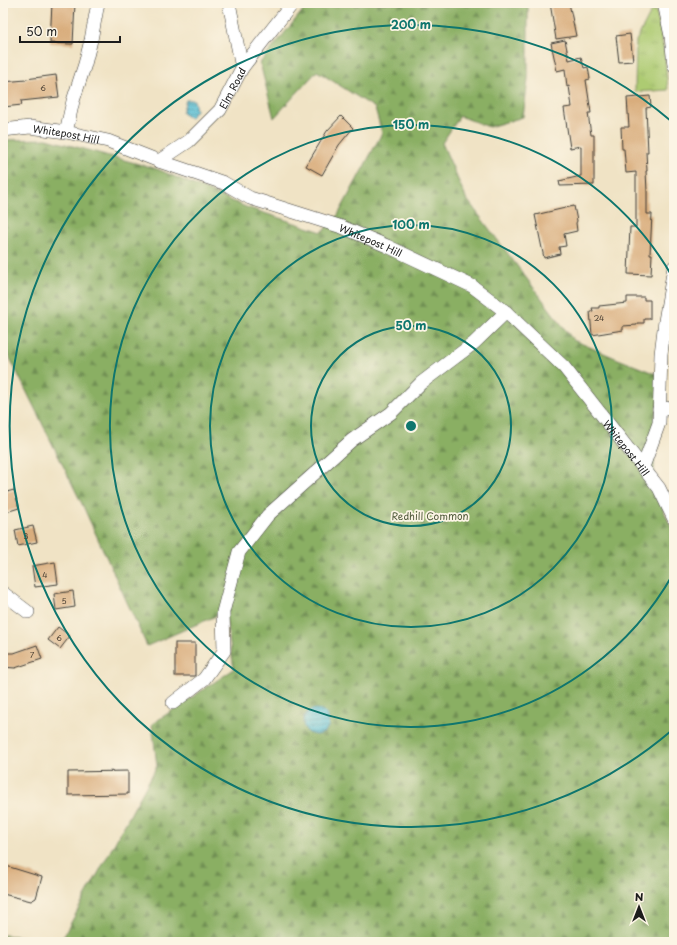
<svg xmlns="http://www.w3.org/2000/svg" width="677" height="945" font-family="'Playpen Sans',sans-serif">
  <defs>
    <pattern id="grass-tufts" width="24" height="20" patternUnits="userSpaceOnUse"><rect width="24" height="20" fill="#adcb72"/><path d="M3 7l-1-3M5 7V3M7 7l1-3M15 17l-1-3M17 17v-4M19 17l1-3" fill="none" stroke="#94ae62"/></pattern>
    <pattern id="forest-firs" width="22" height="20" patternUnits="userSpaceOnUse"><rect width="22" height="20" fill="#8aaf64"/><path d="M5 1l3.5 6h-7zM16 11l3.5 6h-7z" fill="#708e52"/></pattern>
    <pattern id="water-rules" width="6" height="5" patternUnits="userSpaceOnUse"><rect width="6" height="5" fill="#58bfd5"/><path d="M0 2.5h6" fill="none" stroke="#489aac"/></pattern>
  </defs>
  <rect width="100%" height="100%" fill="#fcf5e5"/>
  <filter id="ink" filterUnits="userSpaceOnUse"><feTurbulence type="fractalNoise" baseFrequency=".025" numOctaves="2"/><feDisplacementMap in="SourceGraphic" scale="8" xChannelSelector="R" yChannelSelector="G"/><feConvolveMatrix kernelMatrix="1 2 1 2 8 2 1 2 1" color-interpolation-filters="sRGB"/></filter>
  <filter id="wash" filterUnits="userSpaceOnUse"><feTurbulence type="fractalNoise" baseFrequency=".012" numOctaves="4" result="noise"/><feDisplacementMap in="SourceGraphic" scale="16" xChannelSelector="R" yChannelSelector="G"/><feGaussianBlur stdDeviation="0.9" result="paint"/><feColorMatrix in="noise" values="0 0 0 0 0 0 0 0 0 0 0 0 0 0 0 0 0 1.4 0 .05"/><feComposite in="paint" operator="in"/></filter>
  <g filter="url(#wash)">
    <rect width="100%" height="100%" fill="#f0e3c5"/>
    <polygon fill="url(#grass-tufts)" stroke="#647447" points="656,10 665,56 668,90 635,92 636,41 651,12"/>
    <polygon fill="url(#forest-firs)" stroke="#536640" points="316,3 528,3 528,79 523,117 489,127 460,116 442,143 466,198 573,340 618,359 661,376 655,420 654,488 674,534 674,942 3,942 3,935 62,939 157,766 152,724 234,669 225,612 147,646 83,506 3,344 3,140 47,139 157,169 246,207 322,232 338,215 382,133 375,108 317,71 274,118 260,63 304,9"/>
    <g fill="url(#water-rules)" stroke="#3a6e78">
      <polygon points="186,100 194,100 196,110 190,118 182,113"/>
      <circle cx="316" cy="722" r="13"/>
    </g>
    <g id="blocks">
      <g fill="#d9ad7d">
        <polygon points="52,3 75,3 73,44 50,43"/>
        <polygon points="550,3 569,3 576,36 556,39"/>
        <polygon points="630,34 633,61 619,62 616,36"/>
        <polygon points="565,40 569,60 581,57 584,68 588,67 590,79 586,80 591,113 588,113 591,135 594,135 594,185 560,186 559,181 581,176 581,146 570,148 564,108 572,107 569,86 567,87 565,69 557,71 551,43"/>
        <polygon points="56,75 59,97 21,101 22,105 3,107 3,82 26,80 26,79"/>
        <polygon points="650,96 651,107 646,108 648,152 646,152 647,171 646,171 647,192 647,214 652,214 650,254 652,254 651,275 628,274 630,227 636,227 636,172 626,173 624,149 622,149 621,127 629,127 627,98"/>
        <polygon points="341,116 353,128 339,145 322,175 306,166 327,131"/>
        <polygon points="574,206 577,221 576,223 577,231 564,234 566,246 559,247 560,254 544,258 535,215"/>
        <polygon points="627,297 644,297 644,300 650,300 650,319 644,319 644,323 637,323 637,325 623,326 623,330 592,335 590,311 593,311 592,308 599,308 599,306 627,303"/>
        <polygon points="14,490 19,508 3,513 3,493"/>
        <polygon points="33,526 37,542 18,546 15,530"/>
        <polygon points="55,562 58,584 35,587 32,566"/>
        <polygon points="73,591 75,607 56,610 54,594"/>
        <polygon points="58,627 70,636 60,649 48,640"/>
        <rect x="175" y="643" width="20" height="33"/>
        <polygon points="37,645 42,659 15,668 3,667 3,653 14,653"/>
        <polygon points="128,771 128,794 68,795 68,772"/>
        <polygon points="3,865 42,877 36,898 31,901 3,894"/>
      </g>
    </g>
  </g>
  <g filter="url(#ink)">
    <use href="#blocks" fill-opacity="0" stroke="#3c3a35" stroke-width="1"/>
    <g fill="none" stroke-linecap="round" stroke-linejoin="round">
      <defs>
        <g id="minor">
          <polyline points="229,3 242,68"/>
          <polyline points="664,3 671,36 674,65"/>
          <path id="s1" d="M3 130 30 127 66 132 108 141 159 161 224 183 250 198 342 227 387 246 472 286 506 312 564 367 659 488 674 519"/>
          <polyline points="66,132 73,101 85,64 91,40 98,3"/>
          <path id="s2" d="M159 161 189 141 220 110 242 68 273 28 293 3"/>
          <polyline points="659,409 674,408"/>
          <polyline points="643,467 659,423 661,354 665,321 674,267"/>
          <polyline points="3,593 28,612"/>
          <polyline points="173,703 204,679 224,651 223,612 239,552 268,515 352,440 391,413 421,383 474,343 506,312"/>
        </g>
      </defs>
      <use href="#minor" stroke="#3c3a35" stroke-width="14"/>
      <use href="#minor" stroke="#fff" stroke-width="13"/>
    </g>
  </g>
  <g fill="none" stroke="#0f766e" stroke-width="2">
    <circle cx="411" cy="426" r="100"/>
    <circle cx="411" cy="426" r="201"/>
    <path d="M673 574A301 301 0 1 1 673 278"/>
    <path d="M671 731A401 401 0 1 1 671 121"/>
  </g>
  <g text-anchor="middle" dominant-baseline="central" stroke-width="3.5" stroke-linejoin="round" paint-order="stroke">
    <g font-size="8" fill="#4b4034">
      <text x="43" y="88">6</text>
      <text x="599" y="318">24</text>
      <text x="26" y="536">3</text>
      <text x="45" y="575">4</text>
      <text x="64" y="601">5</text>
      <text x="59" y="638">6</text>
      <text x="32" y="655">7</text>
    </g>
    <g font-size="10" fill="#1c1c1c" stroke="#fcf5e5">
      <text stroke="none"><textPath href="#s2" startOffset="105">Elm Road</textPath></text>
      <text stroke="none"><textPath href="#s1" startOffset="64">Whitepost Hill</textPath></text>
      <text stroke="none"><textPath href="#s1" startOffset="388">Whitepost Hill</textPath></text>
      <text stroke="none"><textPath href="#s1" startOffset="724">Whitepost Hill</textPath></text>
    </g>
    <g font-size="10" fill="#4f593a" stroke="#fcf5e5">
      <text x="430" y="515">Redhill Common</text>
    </g>
  </g>
  <circle cx="411" cy="426" r="6" fill="#0f766e" stroke="#fcf5e5" stroke-width="2"/>
  <g font-size="12" text-anchor="middle" font-weight="bold" fill="#0f766e" stroke="#fcf5e5" stroke-width="3.5" stroke-linejoin="round" paint-order="stroke">
    <text x="411" y="29">200 m</text>
    <text x="411" y="129">150 m</text>
    <text x="411" y="229">100 m</text>
    <text x="411" y="330">50 m</text>
  </g>
  <rect width="677" height="945" fill="none" stroke="#fcf5e5" stroke-width="16"/>
  <g transform="translate(639 907)" stroke="#fcf5e5" stroke-width="3" paint-order="stroke">
  <path d="M0-3L7 15L0 10L-7 15Z" fill="#1c1c1c"/>
  <text y="-6" font-size="11" font-weight="bold" text-anchor="middle" fill="#1c1c1c">N</text>
  </g>
  <path d="M20 36v6h100v-6" fill="none" stroke="#1c1c1c" stroke-width="2"/>
  <text x="26" y="36" font-size="12" fill="#1c1c1c" stroke="#fcf5e5" stroke-width="3" paint-order="stroke">50 m</text>
</svg>
